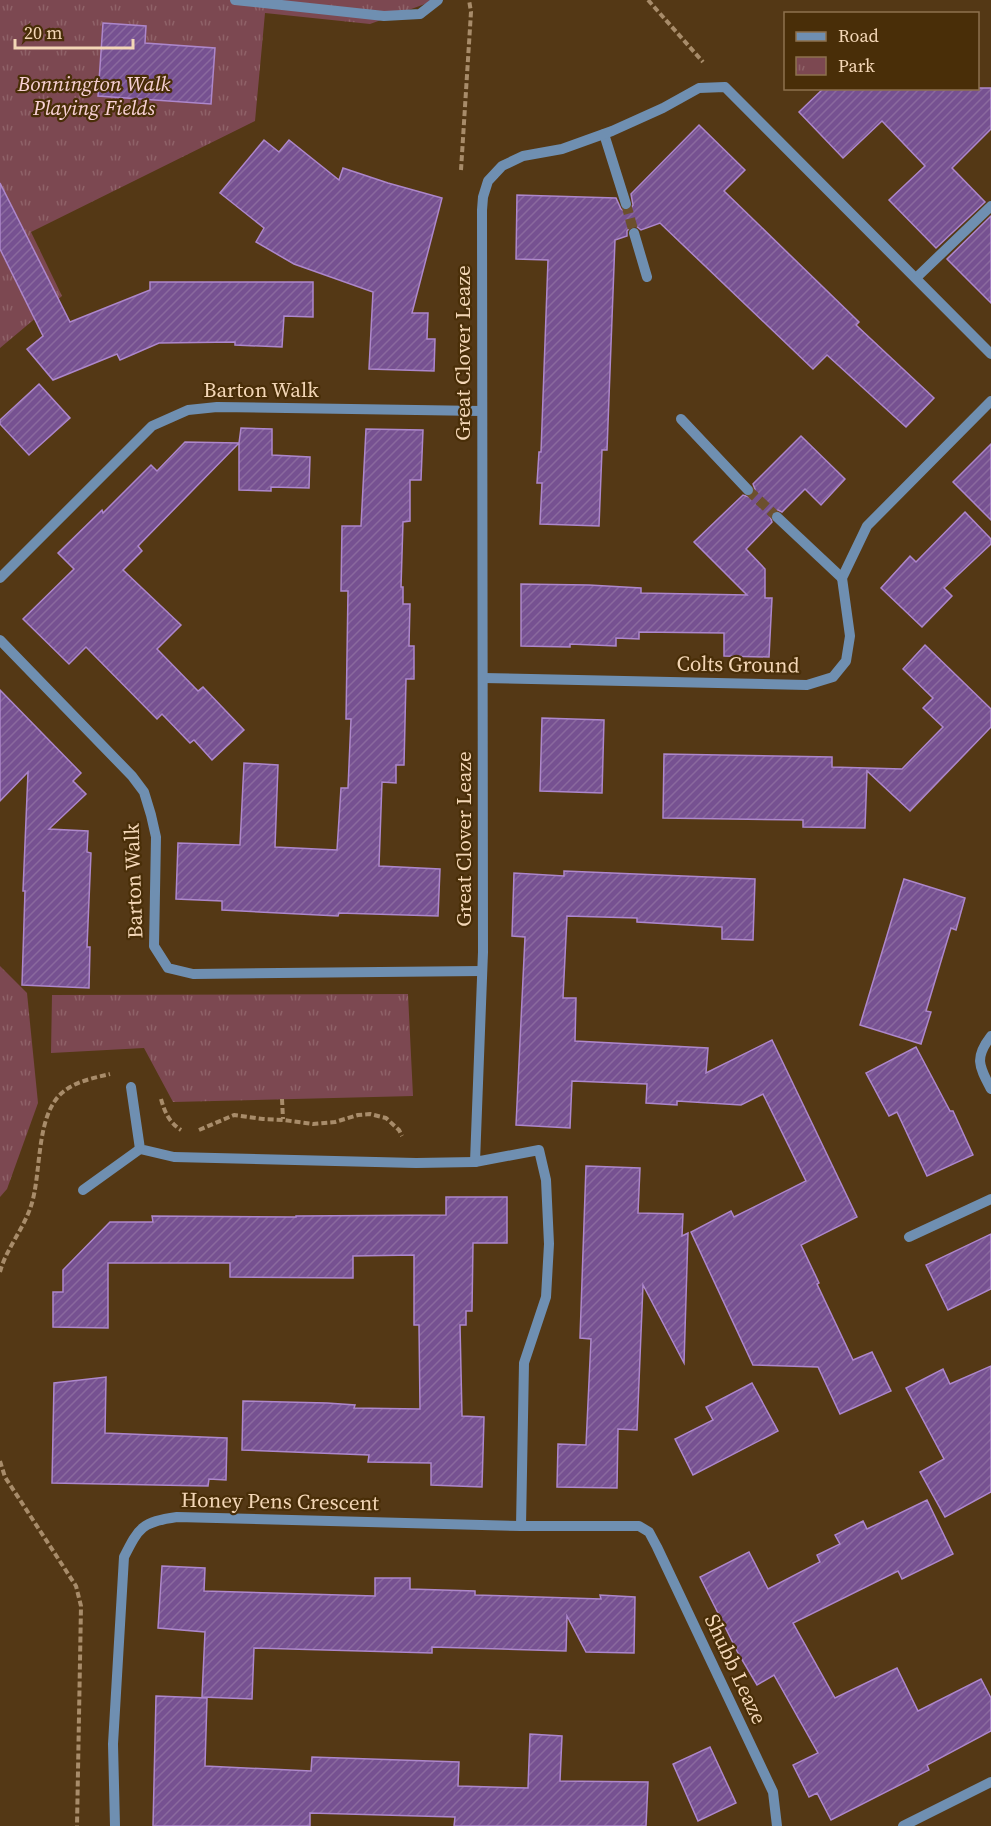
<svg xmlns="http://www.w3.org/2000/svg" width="991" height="1826" font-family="'Source Serif 4',serif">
  <defs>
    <pattern id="park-tufts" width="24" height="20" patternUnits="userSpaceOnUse" patternTransform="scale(1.5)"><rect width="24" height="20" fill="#7c4851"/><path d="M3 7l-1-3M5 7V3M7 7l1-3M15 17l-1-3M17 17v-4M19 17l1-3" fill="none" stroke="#8f6268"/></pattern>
    <pattern id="building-hatch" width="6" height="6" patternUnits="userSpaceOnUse" patternTransform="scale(1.5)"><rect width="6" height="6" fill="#765191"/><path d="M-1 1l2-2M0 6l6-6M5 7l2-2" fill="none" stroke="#8a699e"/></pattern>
  </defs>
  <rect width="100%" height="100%" fill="#543815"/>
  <g fill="url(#park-tufts)">
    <polygon points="0,0 436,0 370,24 265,13 255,121 31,232 62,296 0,348"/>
    <polygon points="0,966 27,993 38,1103 7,1189 0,1197"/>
    <polygon points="408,994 413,1096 173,1102 144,1048 51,1053 52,995"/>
  </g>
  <g fill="url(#building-hatch)" stroke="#ad87cb" stroke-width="1.5">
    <polygon points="103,23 146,26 145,43 215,48 211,104 98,96"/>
    <polygon points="824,88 991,88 991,129 952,168 985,202 936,248 889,200 925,166 882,121 843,158 799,112"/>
    <polygon points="699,125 745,170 724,191 859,322 856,325 934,398 906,427 827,355 813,369 660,223 641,230 636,226 631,226 627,231 627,236 615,240 607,450 602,450 599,526 540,524 542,483 537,483 539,452 541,452 548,260 516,259 517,195 616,198 621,209 624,211 629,211 633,205 631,194"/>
    <polygon points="264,140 279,152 289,140 339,180 343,168 388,183 442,198 412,313 428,313 427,339 435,339 434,371 369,369 373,292 294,264 256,242 264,228 220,193"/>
    <polygon points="0,183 70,322 150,290 150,282 313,282 313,317 284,316 282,347 235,345 235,342 159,343 120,360 117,354 53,380 27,349 43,336 0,249"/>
    <polygon points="991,216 991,303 947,259"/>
    <polygon points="39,384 70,418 29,455 0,424 0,420"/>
    <polygon points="241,428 272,429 272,455 310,457 309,488 271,487 271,491 239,490 239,443 138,546 142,551 123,570 181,625 157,649 198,691 203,687 244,730 212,760 194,740 190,743 162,714 157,719 86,647 69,664 23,619 74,569 58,553 102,510 103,513 151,465 157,471 185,442 239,443"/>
    <polygon points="366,429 423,430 421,480 410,480 410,521 403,522 401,587 403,587 403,604 410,604 409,646 414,646 414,679 406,679 404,765 396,765 396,783 382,782 379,866 440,869 438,916 339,913 338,916 222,910 222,901 176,899 178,843 240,845 244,763 278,765 275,847 337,850 341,788 348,788 351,719 346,719 348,591 341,591 342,526 361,526"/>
    <polygon points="801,436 845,479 821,505 805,489 782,512 778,510 772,512 770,516 772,522 746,549 765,569 765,598 772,598 769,657 724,656 724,633 639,632 639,639 616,638 616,646 570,644 570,647 521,646 521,584 589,585 641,588 641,593 747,595 694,542 743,495 749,497 754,495 755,489 753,484"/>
    <polygon points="991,444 991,520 953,482"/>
    <polygon points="965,512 991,539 991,544 944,588 952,596 922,627 881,588 910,556 916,562"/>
    <polygon points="925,645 991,709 991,727 910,811 867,771 865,828 803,827 803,820 663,818 664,754 832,757 832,767 902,769 943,727 923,708 933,698 903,669"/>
    <polygon points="0,690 81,773 73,781 86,794 49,829 88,831 87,852 91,853 87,947 90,947 89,988 22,985 25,891 23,891 28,772 0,801"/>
    <polygon points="542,718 604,720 602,793 540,791"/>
    <polygon points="564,871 755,879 753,940 722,939 722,927 637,922 637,918 567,916 563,998 576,998 575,1041 708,1048 706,1073 772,1040 857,1217 801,1245 819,1283 817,1284 853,1360 872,1352 891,1391 840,1414 818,1367 753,1365 691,1232 731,1211 734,1217 806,1181 763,1094 741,1105 677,1101 677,1105 646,1103 647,1084 572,1081 570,1128 516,1125 525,937 512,936 514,873 564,876"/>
    <polygon points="904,879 965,898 956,930 951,928 926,1011 931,1012 921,1044 860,1025"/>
    <polygon points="916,1047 950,1111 953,1111 973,1155 927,1176 897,1112 889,1116 866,1073"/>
    <polygon points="586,1166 640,1168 638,1213 683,1214 682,1236 688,1233 684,1363 643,1285 637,1430 618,1429 617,1488 557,1487 558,1444 586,1445 591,1339 580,1338"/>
    <polygon points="446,1197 507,1197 507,1243 473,1243 472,1311 466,1311 466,1325 460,1325 462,1416 484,1417 482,1487 431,1485 431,1463 368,1462 369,1455 242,1450 243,1401 327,1403 355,1405 354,1408 420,1409 419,1325 414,1325 414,1255 353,1256 353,1278 230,1277 230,1263 108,1263 108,1328 53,1327 53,1292 63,1292 63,1270 110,1222 153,1222 152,1216 296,1217 296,1216 446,1215"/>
    <polygon points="991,1234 991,1289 948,1310 926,1265"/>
    <polygon points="991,1366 991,1492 945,1517 920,1472 944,1459 906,1388 943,1369 950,1384"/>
    <polygon points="106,1377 105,1433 227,1438 226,1480 209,1479 208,1486 52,1483 54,1383"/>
    <polygon points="752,1383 778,1431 693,1475 675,1439 713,1420 706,1407"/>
    <polygon points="927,1500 953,1554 902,1579 898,1571 793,1623 835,1698 897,1668 918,1711 981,1679 991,1698 991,1731 927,1765 929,1770 831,1820 817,1793 809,1797 793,1765 818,1753 774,1675 757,1685 738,1653 700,1577 749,1552 768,1589 820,1562 817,1555 840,1544 835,1535 863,1521 867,1529"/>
    <polygon points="162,1566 205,1568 204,1591 375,1596 375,1578 410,1578 410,1589 475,1591 475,1595 601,1599 600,1595 635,1597 634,1653 586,1652 567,1616 566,1651 432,1647 432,1653 254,1648 252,1699 202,1697 205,1632 158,1628"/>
    <polygon points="156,1696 207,1698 205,1766 311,1771 312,1757 459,1762 458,1786 528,1788 530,1734 562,1736 560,1781 648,1782 646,1826 454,1826 455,1817 310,1813 310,1826 153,1826"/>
    <polygon points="710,1747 736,1803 698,1821 673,1764"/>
  </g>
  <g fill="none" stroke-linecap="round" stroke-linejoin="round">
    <g stroke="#6c502d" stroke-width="10" stroke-dasharray="10 5" stroke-linecap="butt">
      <polyline points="626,204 634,233"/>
      <polyline points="748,490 777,517"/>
    </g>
    <g stroke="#a88c6a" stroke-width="4" stroke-dasharray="6 3" stroke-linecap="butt">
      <polyline points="648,0 703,62"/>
      <polyline points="461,170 471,12 469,0"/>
      <path d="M161 1099C165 1113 169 1122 181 1130"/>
      <polyline points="282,1099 283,1119"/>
      <polyline points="199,1130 234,1115 263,1119 283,1120 313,1124 335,1122 358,1115 370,1114 386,1118 399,1130 402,1136"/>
      <path d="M0 1272C6 1249 23 1230 31 1206 42 1173 35 1115 63 1092 76 1081 94 1078 110 1074"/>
      <polyline points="0,1461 5,1477 76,1586 81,1606 77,1826"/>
    </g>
    <g stroke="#6f8fb1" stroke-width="10">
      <polyline points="235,0 384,16 420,14 438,0"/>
      <polyline points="604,134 626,204"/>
      <polyline points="634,233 647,277"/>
      <polyline points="916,278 991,206"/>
      <polyline points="681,419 748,490"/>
      <polyline points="777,517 842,578"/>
      <polyline points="0,578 152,426 188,410 217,407 481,411"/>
      <polyline points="0,640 132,776 144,792 151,815 156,837 154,946 168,968 193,974 482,971"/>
      <polyline points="483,678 807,685 833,677 846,661 850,636 842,578 867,526 991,401"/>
      <path d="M991 1036C974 1058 979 1066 991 1089"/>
      <polyline points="131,1087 140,1149 174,1157 416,1163 475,1162"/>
      <polyline points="83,1190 140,1149"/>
      <polyline points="909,1237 991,1199"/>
      <polyline points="521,1526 524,1363 546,1297 549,1244 546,1180 539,1150 475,1162 483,952 482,210 483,197 488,181 502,166 523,156 562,149 612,131 663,108 699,88 725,87 991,354"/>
      <path d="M115 1826 113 1744 124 1557C139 1527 142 1522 177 1517L521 1526H639L649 1532 657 1547 773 1792 777 1826"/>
      <polyline points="903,1826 991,1782"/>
    </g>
  </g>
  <g text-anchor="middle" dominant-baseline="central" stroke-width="4.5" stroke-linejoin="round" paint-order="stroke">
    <g font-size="21" font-style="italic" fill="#f8d1d5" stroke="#492e08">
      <text x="94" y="83">Bonnington Walk<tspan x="94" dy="24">Playing Fields</tspan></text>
    </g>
    <g font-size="21" fill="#f3d6b6" stroke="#492e08">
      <text transform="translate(462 353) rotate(-90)">Great Clover Leaze</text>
      <text x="261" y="389">Barton Walk</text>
      <text transform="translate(738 664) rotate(1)">Colts Ground</text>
      <text transform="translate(463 839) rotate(-90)">Great Clover Leaze</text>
      <text transform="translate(133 881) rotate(-92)">Barton Walk</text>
      <text transform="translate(280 1501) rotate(1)">Honey Pens Crescent</text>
      <text transform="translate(736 1669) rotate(65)">Shubb Leaze</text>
    </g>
  </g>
  <rect x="784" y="12" width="195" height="78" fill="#492e08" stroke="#8d714e" stroke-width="1.5"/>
  <rect x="796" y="32" width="30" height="9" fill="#6f8fb1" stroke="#8d714e" stroke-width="1.5"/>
  <text x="838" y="42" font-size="18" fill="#f3d6b6">Road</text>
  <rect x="796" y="57" width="30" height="18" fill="url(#park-tufts)" stroke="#8d714e" stroke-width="1.5"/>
  <text x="838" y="72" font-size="18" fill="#f3d6b6">Park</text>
  <path d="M15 39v9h118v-9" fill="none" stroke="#f3d6b6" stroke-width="3"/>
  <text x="24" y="39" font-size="18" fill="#f3d6b6" stroke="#492e08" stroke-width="4.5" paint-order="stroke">20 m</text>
</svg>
